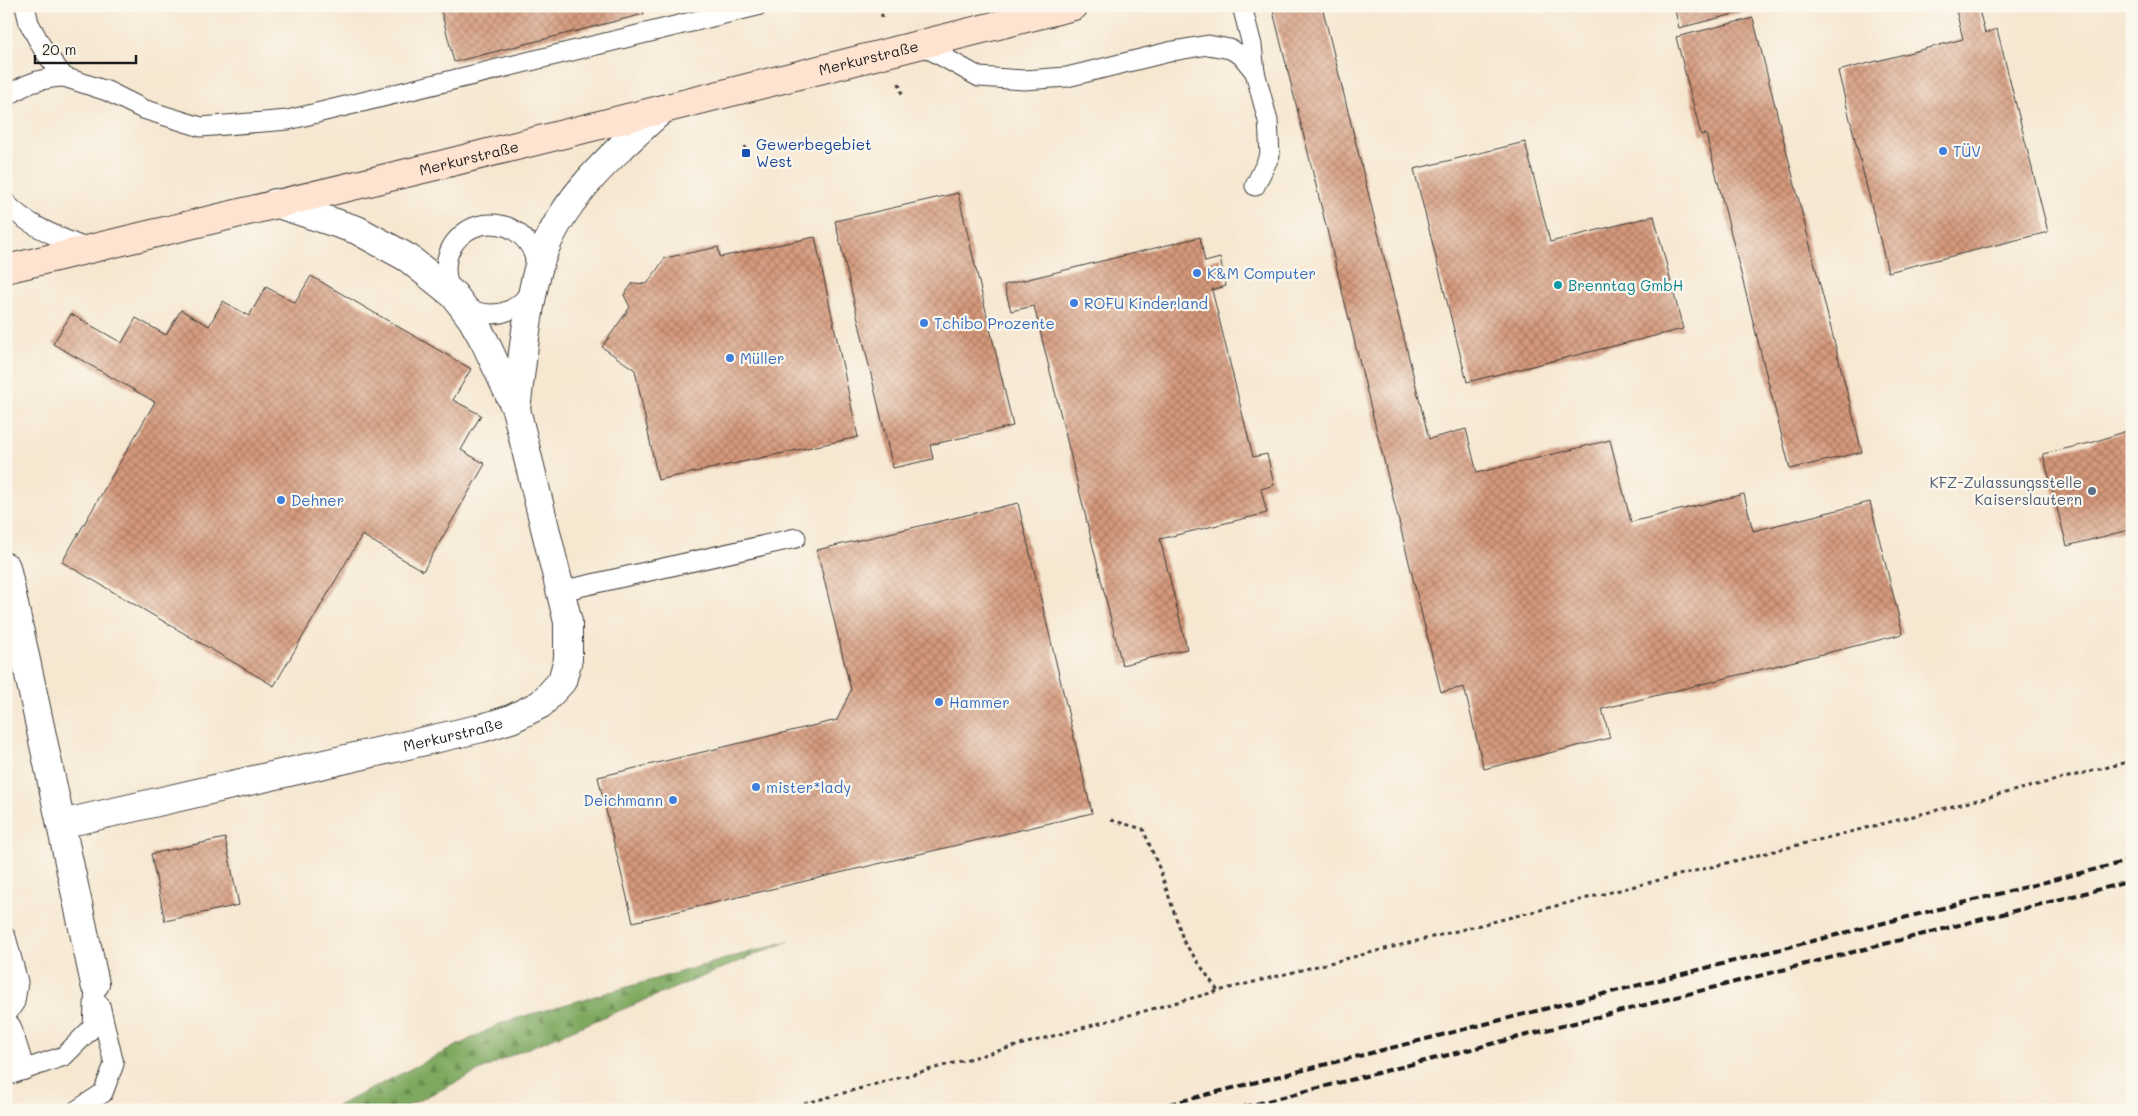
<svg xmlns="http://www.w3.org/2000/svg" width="2138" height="1116" font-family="Mali,sans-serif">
  <defs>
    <pattern id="forest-firs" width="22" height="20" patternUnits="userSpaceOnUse" patternTransform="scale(1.25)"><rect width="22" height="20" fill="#7fa960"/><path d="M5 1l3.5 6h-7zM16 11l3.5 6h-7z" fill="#67894e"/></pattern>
    <pattern id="building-cross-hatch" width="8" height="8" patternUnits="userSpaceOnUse" patternTransform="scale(1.25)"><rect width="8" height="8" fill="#d5997b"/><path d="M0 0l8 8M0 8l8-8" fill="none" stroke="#ac7c64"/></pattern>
  </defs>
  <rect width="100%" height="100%" fill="#fbf7ec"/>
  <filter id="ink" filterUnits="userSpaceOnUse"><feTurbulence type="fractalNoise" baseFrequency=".02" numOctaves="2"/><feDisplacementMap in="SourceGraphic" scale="10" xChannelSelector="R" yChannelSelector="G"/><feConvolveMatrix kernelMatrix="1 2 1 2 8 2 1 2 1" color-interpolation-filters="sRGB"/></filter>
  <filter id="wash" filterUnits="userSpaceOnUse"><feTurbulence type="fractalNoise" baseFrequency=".0096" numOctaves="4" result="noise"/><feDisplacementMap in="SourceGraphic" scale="20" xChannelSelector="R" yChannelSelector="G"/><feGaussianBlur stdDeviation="1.12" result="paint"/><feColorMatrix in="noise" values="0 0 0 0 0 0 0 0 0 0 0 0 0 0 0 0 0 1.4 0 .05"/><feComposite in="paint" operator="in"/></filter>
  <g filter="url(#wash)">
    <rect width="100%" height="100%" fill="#f6e7d1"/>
    <polygon fill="url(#forest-firs)" stroke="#4e623e" points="789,941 514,1054 399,1110 329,1110 504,1022"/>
    <g id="blocks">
      <g fill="url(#building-cross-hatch)">
        <polygon points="440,6 642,6 644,14 454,62"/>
        <polygon points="1291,6 1322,6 1429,439 1466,429 1477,473 1610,440 1631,522 1744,494 1753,531 1870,502 1903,634 1602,709 1610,738 1484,769 1464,687 1441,692 1273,11"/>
        <polygon points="1674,6 1753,6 1754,9 1679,28"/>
        <polygon points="1955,6 1978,6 1985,33 1997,29 2048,232 1888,272 1838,71 1963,39"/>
        <polygon points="1753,18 1862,452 1790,469 1706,134 1701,135 1676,37"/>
        <polygon points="1525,142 1550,242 1654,216 1683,329 1467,382 1414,169"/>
        <polygon points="958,193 1013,426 930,445 933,459 893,468 835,221"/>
        <polygon points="815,237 858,437 658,480 635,370 602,347 630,307 624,295 633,283 647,284 665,258 718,247 720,257"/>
        <polygon points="1200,237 1205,262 1220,258 1226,286 1212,290 1253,457 1267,454 1274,485 1261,489 1267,513 1160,539 1187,649 1122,665 1034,306 1011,311 1004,285"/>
        <polygon points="311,276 471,369 453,400 481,415 461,450 485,464 423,571 362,535 274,686 62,562 155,402 53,344 71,314 122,343 136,318 166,335 181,310 209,326 223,301 249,316 266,287 295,303"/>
        <polygon points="2132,429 2132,529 2067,546 2043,454 2094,442"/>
        <polygon points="1018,503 1092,813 633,922 598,777 837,720 851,690 817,550"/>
        <polygon points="225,838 239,905 165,921 151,854"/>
      </g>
    </g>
  </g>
  <g filter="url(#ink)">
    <use href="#blocks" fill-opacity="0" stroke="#3d3a37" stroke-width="1"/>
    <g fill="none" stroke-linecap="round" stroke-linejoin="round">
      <defs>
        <g id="lane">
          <polyline points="25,6 29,23 44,51 64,77 107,91 143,109 201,127 288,120 757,6"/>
          <polyline points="1242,6 1252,45 1255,72 1268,121 1270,155 1255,186"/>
          <polyline points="920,44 979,77 1024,80 1067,77 1173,51 1208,45 1230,49 1241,55 1255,72"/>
          <path d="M6 98C23 83 42 78 64 77"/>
          <path d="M6 203C27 226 59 237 87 249"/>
          <circle cx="491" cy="269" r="45"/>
          <polyline points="561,591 796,538"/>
          <polyline points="6,937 18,982 15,1002 6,1015"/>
          <polyline points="6,1020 11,1026 25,1070"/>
          <polyline points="6,1076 64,1056 93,1027 95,984"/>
          <polyline points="77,1110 103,1093 114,1064 100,1005"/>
        </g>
        <g id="street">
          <path d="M516 409C522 364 526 317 537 273 553 205 613 154 663 109"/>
          <polyline points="6,567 95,984"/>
          <path id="s1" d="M61 824 482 728 511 719 541 704 562 681 568 659V622L516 409 485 342 472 319 454 295 408 258 357 230 275 203"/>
        </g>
        <g id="secondary">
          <path id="s2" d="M6 269 436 166 1074 6"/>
        </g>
      </defs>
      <use href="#lane" stroke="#3d3a37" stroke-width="21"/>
      <use href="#street" stroke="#3d3a37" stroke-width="30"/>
      <use href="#secondary" stroke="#3d3a37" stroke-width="30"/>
      <g stroke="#3d3a37" stroke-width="3" stroke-dasharray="4 4" stroke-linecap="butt">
        <polyline points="880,6 883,21"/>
        <polyline points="899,83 902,94"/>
        <polyline points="745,146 746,153"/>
        <polyline points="1111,820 1143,829 1160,870 1184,942 1218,991"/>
        <polyline points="781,1110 1218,991 2132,761"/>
      </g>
      <use href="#lane" stroke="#fff" stroke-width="19"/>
      <use href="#street" stroke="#fff" stroke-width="28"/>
      <use href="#secondary" stroke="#fee3d1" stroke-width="28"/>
      <g stroke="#1c1c1c" stroke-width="4" stroke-dasharray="8 4" stroke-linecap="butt">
        <polyline points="1146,1110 2132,860"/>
        <polyline points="1232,1110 2132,881"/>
      </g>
    </g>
  </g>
  <g fill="#3f7fe0" stroke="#fbf7ec" stroke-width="2">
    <circle cx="1943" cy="151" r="5"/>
    <circle cx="1197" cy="273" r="5"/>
    <circle cx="1074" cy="303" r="5"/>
    <circle cx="924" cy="323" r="5"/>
    <circle cx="730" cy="358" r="5"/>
    <circle cx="281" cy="500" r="5"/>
    <circle cx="939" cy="702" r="5"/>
    <circle cx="756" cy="787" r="5"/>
    <circle cx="673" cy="800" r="5"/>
  </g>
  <rect fill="#1a4fb4" stroke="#fbf7ec" stroke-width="2" x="741" y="148" width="10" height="10" rx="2.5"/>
  <circle fill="#0f9aa8" stroke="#fbf7ec" stroke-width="2" cx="1558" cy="285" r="5"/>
  <circle fill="#5c6f8a" stroke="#fbf7ec" stroke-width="2" cx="2092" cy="491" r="5"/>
  <g text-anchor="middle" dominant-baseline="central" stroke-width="4.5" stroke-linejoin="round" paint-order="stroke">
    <g font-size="15" fill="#1c1c1c" stroke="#fbf7ec">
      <text stroke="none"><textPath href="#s2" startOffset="888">Merkurstraße</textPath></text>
      <text stroke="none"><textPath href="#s2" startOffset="476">Merkurstraße</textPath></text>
      <text stroke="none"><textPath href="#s1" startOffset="402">Merkurstraße</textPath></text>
    </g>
    <g font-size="15" fill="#164399" stroke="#fbf7ec" text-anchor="start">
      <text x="756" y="144">Gewerbegebiet<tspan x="756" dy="17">West</tspan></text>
    </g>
    <g font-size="15" fill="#366cbe" stroke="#fbf7ec" text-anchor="start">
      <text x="1953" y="151">TÜV</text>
      <text x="1207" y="273">K&amp;M Computer</text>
      <text x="1084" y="303">ROFU Kinderland</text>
      <text x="934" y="323">Tchibo Prozente</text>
      <text x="740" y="358">Müller</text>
      <text x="291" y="500">Dehner</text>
      <text x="949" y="702">Hammer</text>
      <text x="766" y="787">mister*lady</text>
      <text x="663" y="800" text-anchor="end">Deichmann</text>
    </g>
    <g font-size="15" fill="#0d838f" stroke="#fbf7ec" text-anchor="start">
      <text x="1568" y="285">Brenntag GmbH</text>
    </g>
    <g font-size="15" fill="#4e5e75" stroke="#fbf7ec" text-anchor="end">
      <text x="2082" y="482">KFZ-Zulassungsstelle<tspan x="2082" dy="17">Kaiserslautern</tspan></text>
    </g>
  </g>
  <rect width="2138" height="1116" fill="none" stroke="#fbf7ec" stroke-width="25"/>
  <path d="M35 55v8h101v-8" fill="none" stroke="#1c1c1c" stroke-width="2.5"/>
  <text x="42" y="55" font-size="15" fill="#1c1c1c" stroke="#fbf7ec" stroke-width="4" paint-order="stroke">20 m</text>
</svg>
